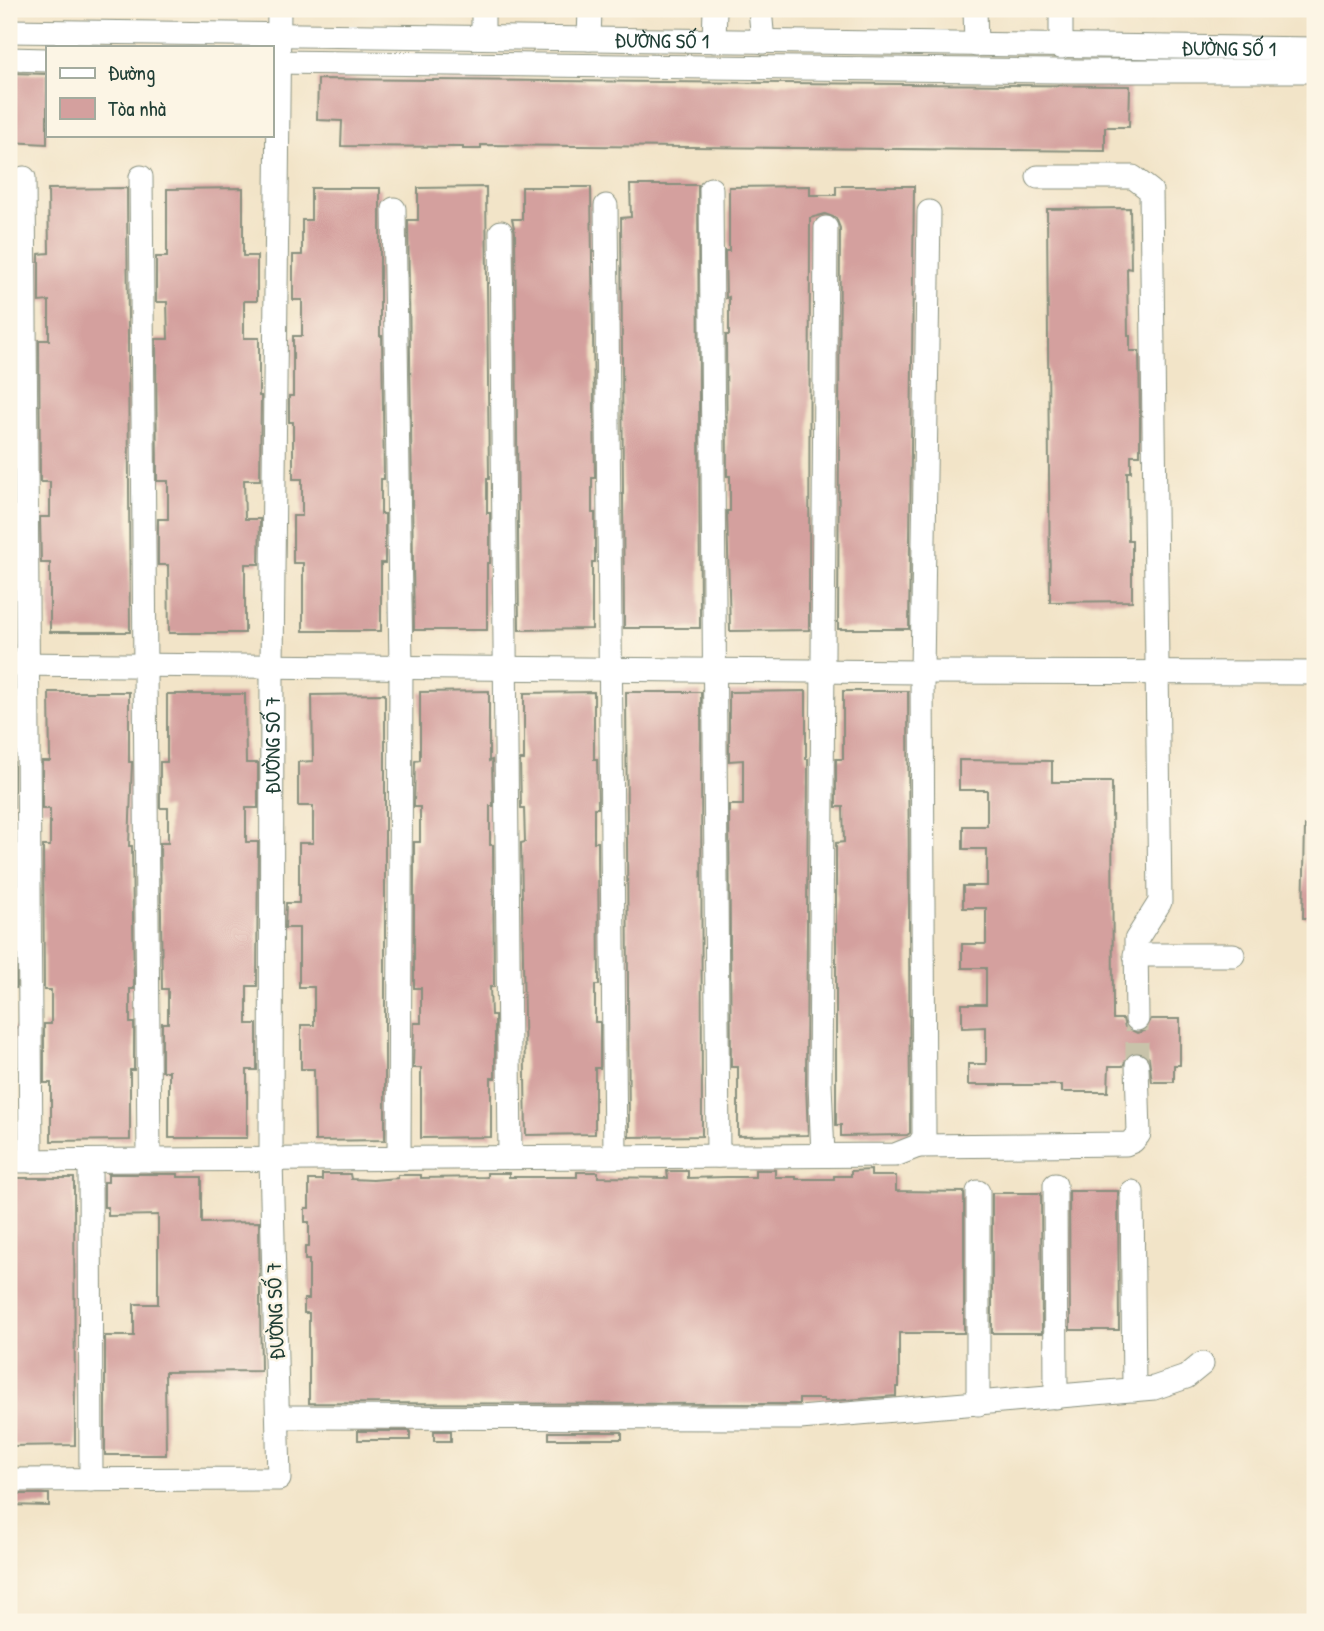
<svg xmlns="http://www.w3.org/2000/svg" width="1324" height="1631" font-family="'Patrick Hand',sans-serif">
  <rect width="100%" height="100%" fill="#fcf5e5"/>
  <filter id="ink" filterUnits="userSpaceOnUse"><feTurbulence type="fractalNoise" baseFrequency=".0143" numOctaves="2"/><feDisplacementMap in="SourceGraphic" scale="14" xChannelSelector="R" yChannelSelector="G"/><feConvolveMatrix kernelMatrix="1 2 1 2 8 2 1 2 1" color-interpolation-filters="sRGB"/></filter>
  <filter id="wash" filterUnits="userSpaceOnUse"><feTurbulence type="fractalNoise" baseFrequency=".00686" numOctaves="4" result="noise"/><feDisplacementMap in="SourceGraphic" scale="28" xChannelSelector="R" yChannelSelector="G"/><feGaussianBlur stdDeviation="1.57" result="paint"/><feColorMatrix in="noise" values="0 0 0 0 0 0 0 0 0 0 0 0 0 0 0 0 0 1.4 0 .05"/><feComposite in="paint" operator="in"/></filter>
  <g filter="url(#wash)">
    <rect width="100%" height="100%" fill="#f2e4c8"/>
    <g id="blocks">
      <g fill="#d4a09e">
        <polygon points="9,73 47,74 47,144 9,142"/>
        <polygon points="318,79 1130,86 1129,127 1105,127 1105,151 481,145 481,149 463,149 463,147 341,146 342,121 317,120"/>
        <polygon points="630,185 698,185 700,628 624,628 621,218 631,217"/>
        <polygon points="810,186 810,195 836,195 836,186 914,186 909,629 838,629 840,228 836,218 825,214 810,218 809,630 730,631 727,511 730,511 730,476 727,476 726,335 729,335 729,297 726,298 725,251 729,251 729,187"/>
        <polygon points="486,187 489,479 487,479 487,513 490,513 490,563 487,563 487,630 414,630 408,220 418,220 418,188"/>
        <polygon points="522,187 591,187 595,478 592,478 592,513 595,513 595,562 592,562 592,629 519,630 515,232 512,219 522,219"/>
        <polygon points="127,188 130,632 50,632 50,563 41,563 40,517 50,517 50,482 40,482 39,340 49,340 49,301 39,302 39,254 49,253 48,189"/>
        <polygon points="243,188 243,256 257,256 257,301 244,301 244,338 259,338 259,396 261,396 260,480 244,480 245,519 260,519 259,564 245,564 245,633 169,633 168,565 158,565 158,519 168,519 168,481 157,481 156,339 168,339 167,302 156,302 156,257 167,257 167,189"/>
        <polygon points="311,188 380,188 380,336 382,336 384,479 381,479 381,514 385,514 385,563 381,563 381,631 303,631 303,563 293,563 293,516 302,516 302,479 293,479 293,422 289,422 289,396 293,396 293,336 302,336 302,300 293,300 293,255 302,255 302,220 311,220"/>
        <polygon points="1130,208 1131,269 1127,268 1128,336 1130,336 1130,351 1139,351 1140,417 1140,455 1131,455 1131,472 1127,472 1128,540 1132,540 1132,601 1050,602 1047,209"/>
        <polygon points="9,341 11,341 12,480 9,480"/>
        <polygon points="9,517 12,517 13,577 9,577"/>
        <polygon points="489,691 489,761 492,760 493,806 490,806 490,845 493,845 494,987 490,987 491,1015 495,1015 495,1078 491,1078 491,1137 421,1138 421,1068 413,1068 414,1023 421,1023 421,988 414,988 414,842 420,842 420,807 414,807 415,761 420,760 420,692"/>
        <polygon points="806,691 806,759 808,759 806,1084 808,1135 738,1136 738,1067 731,1067 729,805 743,805 743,760 729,761 729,692"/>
        <polygon points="843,691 908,691 910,1133 907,1135 841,1136 841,1125 836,1125 836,843 844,842 843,807 836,807 836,759 843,759"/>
        <polygon points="49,692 129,692 129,762 132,762 129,846 132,846 134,989 130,989 130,1023 134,1023 134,1070 130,1070 130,1140 51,1141 51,1083 44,1083 44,1024 51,1024 51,990 44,990 43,846 50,846 50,809 42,809 42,761 50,761"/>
        <polygon points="594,692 594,759 597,759 598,808 594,808 594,842 598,842 599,985 595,985 595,1022 600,1022 600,1068 595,1068 595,1134 526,1135 521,843 525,842 524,808 521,808 520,760 524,760 524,693"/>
        <polygon points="626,692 701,692 702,1136 629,1137"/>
        <polygon points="167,694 245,694 246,763 258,763 258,808 246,808 246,842 258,842 257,986 247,986 247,1024 257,1024 257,1070 247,1070 247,1138 169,1138 169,1071 162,1071 162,1023 168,1023 168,989 162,989 160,843 168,843 168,808 160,808 160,762 167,762"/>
        <polygon points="385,694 385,1140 315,1141 314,1069 301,1069 301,1025 314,1025 314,987 299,987 299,928 285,928 286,903 299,903 299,843 313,843 313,806 298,806 298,762 313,761 312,695"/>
        <polygon points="959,760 1052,761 1052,782 1112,782 1113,1019 1123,1019 1125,1027 1137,1033 1145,1031 1151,1019 1180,1019 1180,1065 1174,1065 1174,1082 1152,1082 1149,1058 1144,1053 1137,1051 1129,1054 1123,1066 1109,1066 1108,1092 1062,1092 1062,1085 968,1085 968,1064 986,1064 986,1027 962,1028 962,1004 986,1004 986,968 962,968 962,944 986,944 986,908 963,908 963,886 987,886 987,849 963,849 963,826 987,826 987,790 959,790"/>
        <rect x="9" y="762" width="5" height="46"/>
        <polygon points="1305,826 1315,826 1315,918 1303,918"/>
        <polygon points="15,847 16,988 9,988 9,848"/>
        <rect x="9" y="1027" width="7" height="43"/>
        <polygon points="755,1170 775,1170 775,1177 796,1177 796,1179 834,1179 834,1176 851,1176 851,1171 871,1170 871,1176 896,1176 896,1191 964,1192 964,1333 899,1333 899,1387 896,1387 896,1396 833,1401 824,1401 824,1399 799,1399 799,1404 309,1403 309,1313 304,1313 304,1299 309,1299 309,1260 305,1260 305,1247 309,1247 309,1222 305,1222 305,1208 309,1208 309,1180 322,1180 322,1174 350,1174 351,1179 373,1180 398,1178 398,1175 421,1175 421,1178 487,1177 487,1173 509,1173 509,1177 577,1177 577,1172 598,1172 598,1177 668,1178 667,1171 688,1171 688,1178 727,1177 755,1177"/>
        <polygon points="108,1174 178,1174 178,1177 202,1177 202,1223 259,1222 261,1371 165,1372 166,1455 105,1455 105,1336 134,1336 134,1304 158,1304 158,1215 108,1216 108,1207 104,1207 104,1182 108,1182"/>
        <polygon points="9,1178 74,1178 75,1445 9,1446"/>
        <polygon points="1069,1191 1118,1191 1119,1330 1070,1330"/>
        <polygon points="992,1193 1041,1193 1042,1333 992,1333"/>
        <rect x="358" y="1431" width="52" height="9"/>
        <rect x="434" y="1431" width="17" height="10"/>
        <rect x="549" y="1432" width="73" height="7"/>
        <polygon points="9,1494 49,1494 49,1506 9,1505"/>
      </g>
    </g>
  </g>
  <g filter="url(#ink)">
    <use href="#blocks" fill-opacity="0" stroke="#88907e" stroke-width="2"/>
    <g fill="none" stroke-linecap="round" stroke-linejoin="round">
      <polyline stroke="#c8c3aa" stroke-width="23" stroke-dasharray="23 11" stroke-linecap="butt" points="1137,1065 1137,1019"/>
      <defs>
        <g id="minor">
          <polyline points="760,9 763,42"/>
          <polyline points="975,9 976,45"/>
          <polyline points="1061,9 1061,47"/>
          <path id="s1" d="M9 31 1315 49"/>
          <polyline points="483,37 483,9"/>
          <polyline points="589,39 590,9"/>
          <polyline points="714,41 715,9"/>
          <polyline points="9,59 47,60"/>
          <polyline points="271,62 1059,71 1315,71"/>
          <polyline points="141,177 149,1160"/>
          <polyline points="1038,177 1133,177 1151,191 1160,902 1136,940 1137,1019"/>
          <polyline points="24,178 31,1161"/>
          <polyline points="711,189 718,1156"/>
          <polyline points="606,206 615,1156"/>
          <polyline points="394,209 401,666 399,1158"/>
          <polyline points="501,232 510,1157"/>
          <polyline points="9,664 922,672 1315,673"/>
          <polyline points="1135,955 1233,955"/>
          <polyline points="918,1146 1126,1144 1133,1141 1139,1134 1137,1065"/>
          <polyline points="823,1155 820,1084 826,228"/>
          <polyline points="9,1161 895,1155 918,1146 924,1137 922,672 929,212"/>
          <polyline points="90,1161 91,1480"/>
          <polyline points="1055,1185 1056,1397"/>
          <polyline points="1132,1192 1134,1390"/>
          <polyline points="978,1404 978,1192"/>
          <polyline points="278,1417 800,1418 1154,1388 1186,1377 1202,1364"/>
          <path id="s2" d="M9 1480 279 1479 271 1159 272 665 279 9"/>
        </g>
      </defs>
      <use href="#minor" stroke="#88907e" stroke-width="25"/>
      <use href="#minor" stroke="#fff" stroke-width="23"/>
    </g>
  </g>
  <g text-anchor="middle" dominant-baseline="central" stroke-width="5" stroke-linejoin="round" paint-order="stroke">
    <g font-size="21" fill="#1f3d34" stroke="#fcf5e5">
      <text stroke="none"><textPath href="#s1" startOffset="653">ĐƯỜNG SỐ 1</textPath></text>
      <text stroke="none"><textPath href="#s1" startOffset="1220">ĐƯỜNG SỐ 1</textPath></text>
      <text stroke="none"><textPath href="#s2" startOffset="1004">ĐƯỜNG SỐ 7</textPath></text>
      <text transform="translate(275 1311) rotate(-92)">ĐƯỜNG SỐ 7</text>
    </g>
  </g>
  <rect width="1324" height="1631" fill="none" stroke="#fcf5e5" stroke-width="35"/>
  <rect x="46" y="46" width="228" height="91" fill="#fcf5e5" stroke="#a4ab9e" stroke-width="2"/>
  <rect x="60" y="68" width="35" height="10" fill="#ffffff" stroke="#a4ab9e" stroke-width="2"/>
  <text x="108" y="80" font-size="21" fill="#1f3d34">Đường</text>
  <rect x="60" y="98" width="35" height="21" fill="#d4a09e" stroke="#a4ab9e" stroke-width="2"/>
  <text x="108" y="116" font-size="21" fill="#1f3d34">Tòa nhà</text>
</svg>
